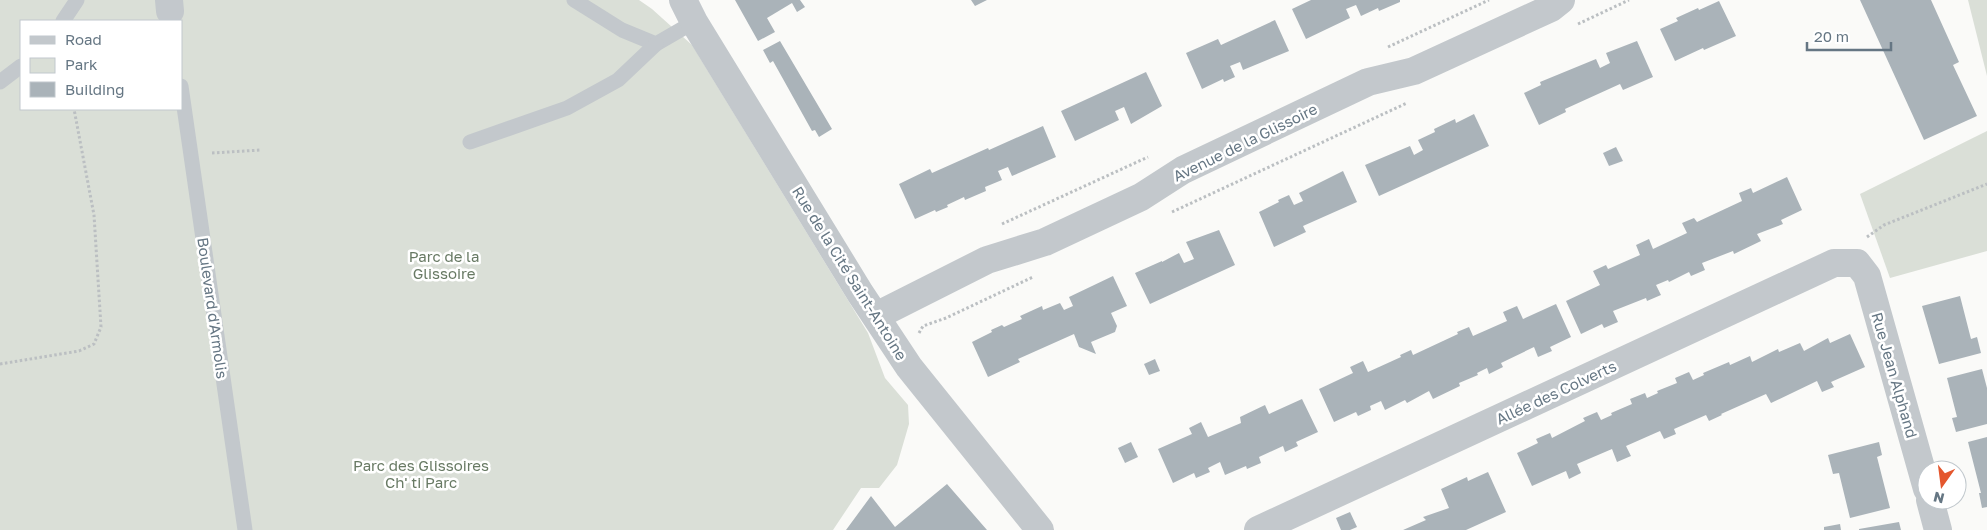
<svg xmlns="http://www.w3.org/2000/svg" width="1987" height="530" font-family="'Golos Text',sans-serif">
  <rect width="100%" height="100%" fill="#fafaf8"/>
  <g fill="#dadfd7" fill-rule="evenodd">
    <path d="M0 0H639L652 9 692 45 868 333 885 378 908 405 909 424 897 465 879 488H861L833 530H0ZM21 21H181V109H21Z"/>
    <polygon points="1968,0 1987,0 1987,76"/>
    <polygon points="1987,131 1987,251 1890,278 1860,194"/>
  </g>
  <g fill="#aab3b9">
    <polygon points="735,0 800,0 805,7 797,12 792,3 767,18 775,32 758,41"/>
    <polygon points="971,0 987,0 975,6"/>
    <polygon points="1311,0 1400,0 1400,2 1379,11 1378,8 1361,16 1356,5 1346,9 1350,18 1306,39 1292,9"/>
    <polygon points="1860,0 1931,0 1959,62 1953,65 1977,116 1924,140"/>
    <polygon points="1719,1 1736,36 1704,50 1703,48 1675,61 1660,29 1678,21 1676,18 1698,8 1699,10"/>
    <polygon points="1275,20 1289,51 1243,70 1240,62 1230,66 1235,77 1224,82 1223,79 1202,89 1186,53 1218,39 1221,45"/>
    <polygon points="780,41 832,129 819,137 815,130 812,131 773,61 770,63 763,50"/>
    <polygon points="1637,41 1653,77 1623,90 1620,84 1565,109 1566,112 1539,125 1524,93 1541,85 1540,82 1596,59 1600,68 1610,63 1606,53"/>
    <polygon points="1146,72 1162,106 1131,124 1124,107 1115,111 1119,120 1075,141 1061,111"/>
    <polygon points="1474,114 1489,146 1379,196 1365,165 1410,146 1414,155 1423,150 1418,140 1435,132 1434,129 1455,119 1456,123"/>
    <polygon points="1043,126 1056,157 1012,176 1008,167 998,171 1002,180 985,187 986,191 965,200 964,197 947,205 948,207 936,212 935,210 915,219 899,184 930,169 932,173 988,148 989,150"/>
    <polygon points="1616,147 1623,161 1609,166 1603,153"/>
    <polygon points="1343,171 1357,202 1303,226 1306,232 1274,247 1259,212 1279,202 1278,200 1289,195 1294,205 1303,201 1299,193"/>
    <polygon points="1787,177 1802,210 1781,220 1783,224 1757,234 1761,241 1734,254 1733,251 1702,263 1705,270 1691,276 1689,272 1669,282 1668,280 1656,285 1661,295 1647,301 1646,298 1613,311 1618,322 1604,328 1602,324 1581,334 1566,301 1600,285 1593,271 1606,265 1608,269 1640,255 1636,245 1649,239 1653,249 1687,233 1682,223 1694,218 1697,222 1742,201 1739,193 1751,188 1753,193"/>
    <polygon points="1219,230 1235,265 1150,304 1135,273 1162,261 1162,262 1179,253 1184,263 1194,259 1186,242"/>
    <polygon points="1113,276 1127,306 1111,313 1117,326 1115,332 1091,342 1096,354 1079,347 1074,334 1018,359 1020,362 988,377 972,342 992,332 991,330 1002,325 1004,327 1022,319 1020,316 1042,306 1043,310 1060,303 1064,310 1073,306 1069,297"/>
    <polygon points="1960,296 1971,339 1977,337 1981,353 1939,364 1922,306"/>
    <polygon points="1556,304 1571,337 1550,347 1552,351 1538,357 1534,347 1501,363 1503,367 1489,374 1487,368 1477,373 1478,375 1459,383 1460,386 1433,399 1429,391 1407,403 1405,400 1385,410 1381,401 1370,406 1371,410 1358,416 1356,412 1334,422 1319,389 1353,373 1350,367 1363,361 1368,372 1401,357 1400,355 1411,350 1413,355 1458,334 1457,332 1469,327 1473,336 1507,321 1503,312 1517,306 1523,319"/>
    <polygon points="1850,334 1865,367 1831,382 1834,387 1822,392 1817,381 1771,403 1766,394 1721,414 1722,415 1709,421 1706,415 1674,429 1676,434 1664,439 1660,431 1626,446 1631,456 1617,462 1612,449 1577,464 1581,473 1569,479 1566,471 1532,486 1517,453 1538,443 1536,439 1550,433 1552,438 1585,421 1583,418 1597,412 1601,420 1612,415 1611,413 1632,404 1630,399 1645,393 1647,398 1658,393 1657,391 1677,383 1675,378 1689,372 1693,380 1704,375 1703,373 1729,362 1730,365 1750,356 1752,362 1778,349 1779,352 1800,343 1804,351 1828,338 1830,343"/>
    <polygon points="1155,359 1160,371 1149,375 1144,364"/>
    <polygon points="1982,369 1987,388 1987,424 1956,432 1952,418 1957,417 1947,378"/>
    <polygon points="1302,399 1318,432 1296,442 1298,446 1285,452 1283,446 1259,457 1261,463 1247,469 1246,466 1225,475 1220,462 1208,468 1210,472 1196,478 1194,473 1173,483 1158,449 1192,434 1189,428 1201,422 1208,437 1241,423 1240,417 1265,405 1269,414"/>
    <polygon points="1987,437 1987,507 1982,508 1979,493 1981,493 1968,442"/>
    <polygon points="1131,442 1138,457 1125,463 1118,448"/>
    <polygon points="1879,442 1882,455 1877,457 1890,508 1850,518 1839,473 1833,474 1828,455"/>
    <polygon points="1488,472 1506,512 1466,530 1403,530 1426,520 1423,517 1449,508 1441,489 1467,477 1468,481"/>
    <polygon points="947,484 987,530 846,530 871,496 895,527"/>
    <polygon points="1350,512 1357,527 1350,530 1341,530 1336,518"/>
    <polygon points="1899,522 1901,530 1859,530 1859,529"/>
    <polygon points="1840,524 1841,530 1824,530 1824,527"/>
  </g>
  <g fill="none" stroke-linecap="round" stroke-linejoin="round">
    <g stroke="#bbbfc2" stroke-width="3" stroke-dasharray="2.5 2.5" stroke-linecap="butt">
      <polyline points="1578,24 1629,0"/>
      <polyline points="1388,47 1489,0"/>
      <polyline points="212,153 261,150"/>
      <polyline points="1172,212 1407,103"/>
      <polyline points="1002,224 1148,157"/>
      <polyline points="1867,237 1884,225 1987,184"/>
      <polyline points="919,333 923,326 946,318 1033,277"/>
      <polyline points="0,364 79,351 94,344 101,327 94,215 74,109"/>
    </g>
    <g stroke="#c3c8cc" stroke-width="15">
      <polyline points="574,0 622,30 656,44 694,22"/>
      <polyline points="63,21 77,0"/>
      <polyline points="0,82 21,66"/>
      <polyline points="181,86 245,530"/>
      <polyline points="470,142 567,108 618,80 656,44"/>
    </g>
    <g stroke="#c3c8cc" stroke-width="28">
      <polyline points="169,0 170,11"/>
      <polyline points="683,0 694,22 860,293 909,367 1040,530"/>
      <polyline points="876,316 987,260 1045,242 1141,197 1183,170 1368,82 1414,71 1551,8 1561,0"/>
      <polyline points="1930,500 1938,530"/>
      <polyline points="1258,530 1834,263 1857,263 1867,276 1927,489"/>
    </g>
  </g>
  <g text-anchor="middle" dominant-baseline="central" stroke-width="5" stroke-linejoin="round" paint-order="stroke">
    <g font-size="15" fill="#657683" stroke="#fff">
      <text transform="translate(1245 142) rotate(-26)">Avenue de la Glissoire</text>
      <text transform="translate(850 273) rotate(58)">Rue de la Cité Saint-Antoine</text>
      <text transform="translate(213 308) rotate(82)">Boulevard d'Armolis</text>
      <text transform="translate(1895 375) rotate(74)">Rue Jean Alphand</text>
      <text transform="translate(1556 392) rotate(-25)">Allée des Colverts</text>
    </g>
    <g font-size="15" fill="#687a64" stroke="#fff">
      <text x="444" y="256">Parc de la<tspan x="444" dy="17">Glissoire</tspan></text>
      <text x="421" y="465">Parc des Glissoires<tspan x="421" dy="17">Ch' ti Parc</tspan></text>
    </g>
  </g>
  <rect x="20" y="20" width="162" height="90" fill="#ffffff" stroke="#c1c8cd"/>
  <rect x="30" y="36" width="25" height="8" fill="#c3c8cc" stroke="#c1c8cd"/>
  <text x="65" y="45" font-size="15" fill="#657683">Road</text>
  <rect x="30" y="58" width="25" height="15" fill="#dadfd7" stroke="#c1c8cd"/>
  <text x="65" y="70" font-size="15" fill="#657683">Park</text>
  <rect x="30" y="82" width="25" height="15" fill="#aab3b9" stroke="#c1c8cd"/>
  <text x="65" y="95" font-size="15" fill="#657683">Building</text>
  <g transform="translate(1942 485) rotate(194)"><circle r="24" fill="#ffffff" stroke="#c1c8cd"/>
  <path d="M0-4L9 19L0 12L-9 19Z" fill="#e4572e"/>
  <text y="-8" font-size="14" font-weight="bold" text-anchor="middle" fill="#657683">N</text>
  </g>
  <path d="M1807 42v8h84v-8" fill="none" stroke="#657683" stroke-width="2.5"/>
  <text x="1814" y="42" font-size="15" fill="#657683" stroke="#ffffff" stroke-width="4" paint-order="stroke">20 m</text>
</svg>
